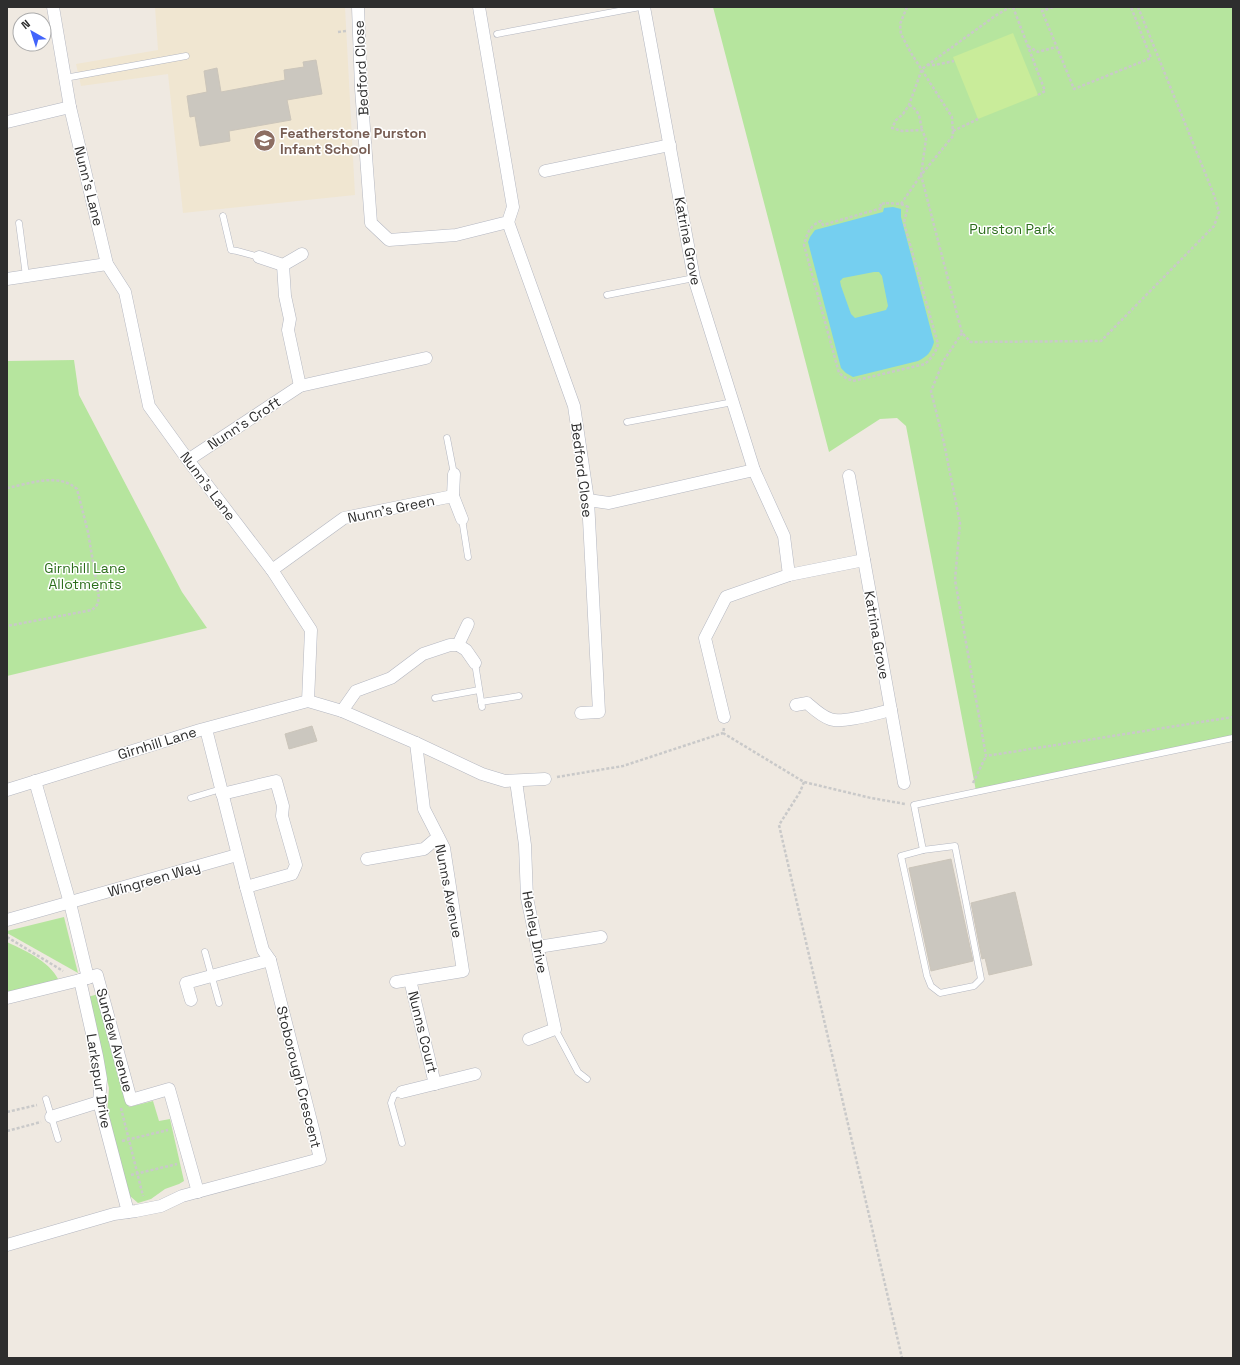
<svg xmlns="http://www.w3.org/2000/svg" width="1240" height="1365" font-family="'Space Grotesk',sans-serif">
  <rect width="100%" height="100%" fill="#efe9e1"/>
  <polygon fill="#f0e6d1" points="155,7 345,7 355,195 183,213 168,74 81,86 76,64 158,50"/>
  <g fill="#b6e59e">
    <polygon points="713,7 1233,7 1233,737 976,791 906,426 897,418 880,419 829,452"/>
    <polygon points="74,360 79,395 182,592 207,628 7,676 7,361"/>
    <polygon points="64,917 78,973 7,933 7,931"/>
    <path d="M7 942C28 952 52 962 61 985L7 998Z"/>
    <polygon points="99,994 129,1107 153,1101 159,1121 170,1119 184,1181 179,1184 165,1189 151,1199 138,1203 130,1196 107,1116 109,1088 87,997"/>
  </g>
  <polygon fill="#c9ec9a" points="1013,33 1038,95 978,119 953,57"/>
  <path fill="#75cff0" fill-rule="evenodd" d="M893 207 901 209V217L934 342C931 352 928 356 918 361L853 377 846 373 841 368 808 242 810 237 815 230 883 212 884 208ZM874 272H879L882 276 888 306 886 310 855 318 851 314 841 286 840 281 843 278Z"/>
  <g fill="#cbc7bf" stroke="#cbc5ba">
    <polygon points="316,60 322,94 287,100 291,120 229,131 230,141 200,146 195,116 190,117 187,96 207,92 204,71 217,68 221,92 285,80 284,70 304,67 303,62"/>
    <polygon points="312,726 317,741 289,749 285,734"/>
    <polygon points="951,859 973,961 931,971 909,868"/>
    <polygon points="1015,892 1032,965 989,975 985,958 982,959 971,903"/>
  </g>
  <g fill="none" stroke-linecap="round" stroke-linejoin="round">
    <defs>
      <g id="lane">
        <polyline points="497,34 640,7"/>
        <polyline points="65,78 186,56"/>
        <polyline points="223,216 231,250 237,251 259,257"/>
        <polyline points="19,223 26,276"/>
        <polyline points="607,295 694,278"/>
        <polyline points="627,422 733,402"/>
        <polyline points="447,438 454,474"/>
        <polyline points="462,519 468,557"/>
        <polyline points="475,663 482,707"/>
        <polyline points="435,698 479,690"/>
        <polyline points="481,702 519,696"/>
        <polyline points="191,798 221,789"/>
        <polygon points="955,846 981,979 974,986 940,993 931,986 927,976 901,856 923,850"/>
        <polyline points="923,850 914,805 1233,738"/>
        <polyline points="205,952 219,1003"/>
        <polyline points="555,1029 578,1072 587,1079"/>
        <polyline points="46,1099 58,1139"/>
        <polyline points="402,1143 391,1103 394,1095 402,1092"/>
      </g>
      <g id="street">
        <polyline points="53,7 70,107 107,264 125,292 149,406 188,460 272,570 311,630 308,701"/>
        <polyline points="358,7 361,88 371,223 389,240 456,235 508,222 513,207 479,7"/>
        <polyline points="644,7 694,278 754,470 784,536 789,575"/>
        <polyline points="7,122 70,107"/>
        <polyline points="545,171 670,145"/>
        <polyline points="508,222 574,406 588,500 599,712 581,713"/>
        <polyline points="259,257 283,265 302,254"/>
        <polyline points="283,265 285,296 290,319 288,330 300,386"/>
        <polyline points="7,279 107,264"/>
        <polyline points="188,460 300,386 426,358"/>
        <polyline points="454,474 453,496 462,519"/>
        <polyline points="849,476 904,783"/>
        <polyline points="588,500 609,503 754,470"/>
        <polyline points="272,570 344,518 453,496"/>
        <polyline points="468,624 458,645 466,650 475,663"/>
        <polyline points="308,701 342,711 416,743 482,774 505,781 545,779"/>
        <path d="M796 705 807 703C814 709 821 716 830 719 841 724 878 713 891 710"/>
        <polyline points="342,711 356,691 391,678 423,654 450,645 458,645"/>
        <polyline points="724,717 705,638 726,597 789,575 864,560"/>
        <polyline points="35,781 70,903 88,978"/>
        <polyline points="516,781 525,845 527,898 555,1029 529,1039"/>
        <polyline points="7,790 200,730 308,701"/>
        <polyline points="222,794 276,781 283,806 282,816 296,865 292,874 246,887"/>
        <polyline points="367,859 424,849 438,837"/>
        <polyline points="7,920 237,855"/>
        <polyline points="538,947 601,937"/>
        <polyline points="410,980 435,1084"/>
        <polyline points="396,982 463,971 444,848 424,809 416,743"/>
        <polyline points="7,998 80,980"/>
        <polyline points="191,1000 186,983 270,960"/>
        <polyline points="402,1092 475,1074"/>
        <polyline points="51,1117 99,1102"/>
        <polyline points="128,1212 99,1102 101,1079 97,1056 80,980 97,975 131,1100 169,1089 198,1192"/>
        <polyline points="7,1245 114,1214 136,1211 161,1206 182,1196 320,1159 314,1133 270,960 263,950 246,887 206,729"/>
      </g>
    </defs>
    <use href="#lane" stroke="#b4b7c1" stroke-width="7"/>
    <use href="#street" stroke="#b4b7c1" stroke-width="13"/>
    <g stroke="#c9c9c9" stroke-width="2.5" stroke-dasharray="3 2" stroke-linecap="butt">
      <polyline points="907,7 900,24 901,34 911,53 952,117 953,136 921,175 962,333 971,342 1101,341 1214,226 1219,212 1214,195 1138,7"/>
      <polyline points="1013,7 1045,91 1038,95"/>
      <polyline points="1053,7 1042,11 1074,89 1151,58 1131,7"/>
      <polyline points="338,32 346,31"/>
      <polyline points="1028,46 1038,52 1056,47"/>
      <polyline points="927,65 935,65 954,61"/>
      <path d="M909 105C920 110 920 120 922 130"/>
      <polyline points="953,131 978,119"/>
      <path d="M886 203 901 204 908 207 904 222 906 230 938 344C936 353 931 358 925 364L853 381 846 378 839 373 804 245C807 234 809 226 821 221L823 225 882 208 880 204Z"/>
      <polyline points="901,204 921,175 926,139 922,130 902,131 892,128 896,120 903,114 909,105 922,69 995,16 1010,7"/>
      <polyline points="962,333 944,360 931,391 944,443 960,523 955,580 986,756 1233,717"/>
      <path d="M7 488C29 484 58 472 77 489L88 532 99 598 97 605 92 610 7 626"/>
      <polyline points="724,728 723,733 804,782 871,798 905,804"/>
      <polyline points="557,777 623,766 723,733"/>
      <polyline points="804,782 800,792 779,825 902,1358"/>
      <polyline points="973,783 986,756"/>
      <polyline points="7,937 63,971"/>
      <polyline points="121,1108 143,1196"/>
      <polyline points="7,1112 37,1105"/>
      <polyline points="7,1131 41,1122"/>
      <polyline points="122,1141 168,1130"/>
      <polyline points="131,1175 177,1164"/>
    </g>
    <use href="#lane" stroke="#fff" stroke-width="6"/>
    <use href="#street" stroke="#fff" stroke-width="12"/>
  </g>
  <defs>
    <symbol id="school-disc" viewBox="-11 -11 22 22"><circle r="9.5" fill="#8d6e63" stroke="#fff"/><path d="M0-5L7-2L0 1L-7-2ZM-4 1L0 2.5L4 1V4Q0 6-4 4Z" fill="#fff"/></symbol>
  </defs>
  <g fill-rule="evenodd">
    <use href="#school-disc" x="252" y="128" width="25" height="25"/>
  </g>
  <g text-anchor="middle" dominant-baseline="central" stroke-width="3" stroke-linejoin="round" paint-order="stroke">
    <g font-size="14" fill="#2e2e2e" stroke="#fff">
      <text transform="translate(361 68) rotate(-93)">Bedford Close</text>
      <text transform="translate(89 186) rotate(76)">Nunn's Lane</text>
      <text transform="translate(688 241) rotate(79)">Katrina Grove</text>
      <text transform="translate(244 423) rotate(-33)">Nunn's Croft</text>
      <text transform="translate(582 470) rotate(83)">Bedford Close</text>
      <text transform="translate(208 486) rotate(53)">Nunn's Lane</text>
      <text transform="translate(391 509) rotate(-12)">Nunn's Green</text>
      <text transform="translate(877 635) rotate(80)">Katrina Grove</text>
      <text transform="translate(157 743) rotate(-17)">Girnhill Lane</text>
      <text transform="translate(154 879) rotate(-16)">Wingreen Way</text>
      <text transform="translate(449 891) rotate(79)">Nunns Avenue</text>
      <text transform="translate(535 932) rotate(79)">Henley Drive</text>
      <text transform="translate(423 1032) rotate(76)">Nunns Court</text>
      <text transform="translate(115 1040) rotate(75)">Sundew Avenue</text>
      <text transform="translate(299 1077) rotate(76)">Stoborough Crescent</text>
      <text transform="translate(99 1081) rotate(81)">Larkspur Drive</text>
    </g>
    <g font-size="14" font-weight="bold" fill="#785e54" stroke="#fff" text-anchor="start">
      <text x="280" y="133">Featherstone Purston<tspan x="280" dy="16">Infant School</tspan></text>
    </g>
    <g font-size="14" fill="#2c6e1b" stroke="#fff">
      <text x="1012" y="229">Purston Park</text>
      <text x="85" y="568">Girnhill Lane<tspan x="85" dy="16">Allotments</tspan></text>
    </g>
  </g>
  <rect width="1240" height="1365" fill="none" stroke="#2e2e2e" stroke-width="16"/>
  <g transform="translate(32 32) rotate(321)"><circle r="19" fill="#ffffff" stroke="#ababab"/>
  <path d="M0-3L7 15L0 10L-7 15Z" fill="#4264fb"/>
  <text y="-6" font-size="11" font-weight="bold" text-anchor="middle" fill="#2e2e2e">N</text>
  </g>
</svg>
